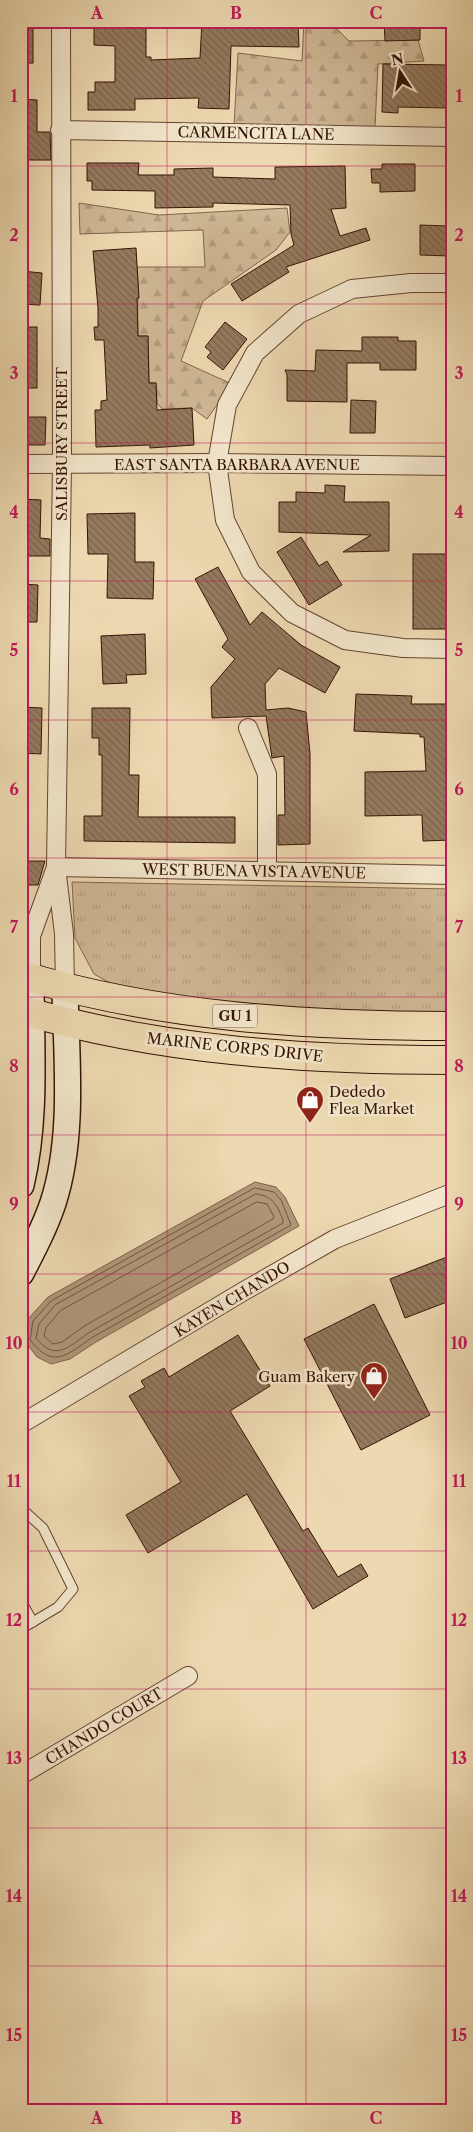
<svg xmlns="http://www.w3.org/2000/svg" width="473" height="2132" font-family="'Libre Caslon Text',serif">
  <defs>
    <pattern id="grass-tufts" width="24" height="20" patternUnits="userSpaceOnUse" patternTransform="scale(1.25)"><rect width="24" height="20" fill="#ceb794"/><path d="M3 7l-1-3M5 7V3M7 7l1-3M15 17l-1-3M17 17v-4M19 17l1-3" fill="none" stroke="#b29c7e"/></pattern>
    <pattern id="forest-firs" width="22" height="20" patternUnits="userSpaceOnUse" patternTransform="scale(1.25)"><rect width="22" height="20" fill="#ceb794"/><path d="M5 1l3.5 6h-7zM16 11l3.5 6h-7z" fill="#b29c7e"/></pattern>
    <pattern id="building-back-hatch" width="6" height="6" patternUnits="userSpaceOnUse" patternTransform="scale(1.25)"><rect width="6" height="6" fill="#957a5e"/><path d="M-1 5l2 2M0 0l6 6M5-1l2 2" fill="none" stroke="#7a634c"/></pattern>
  </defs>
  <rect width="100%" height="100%" fill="#edd9b1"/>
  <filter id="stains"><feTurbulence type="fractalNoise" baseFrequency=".004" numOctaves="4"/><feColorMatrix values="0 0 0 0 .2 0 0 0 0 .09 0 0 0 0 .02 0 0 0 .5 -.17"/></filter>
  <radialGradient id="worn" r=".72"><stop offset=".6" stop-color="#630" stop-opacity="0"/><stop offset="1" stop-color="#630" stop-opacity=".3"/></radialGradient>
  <polygon fill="url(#grass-tufts)" stroke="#82654c" points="72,882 452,889 452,1016 348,1016 131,995 94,974 75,938"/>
  <g fill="url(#forest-firs)" stroke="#82654c">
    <polygon points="304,21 329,21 349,41 418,40 424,61 378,64 375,127 234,126 238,53 302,61"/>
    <path d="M79 203 159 215 287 208 290 232 276 250 203 301 181 361 232 384 207 419 192 408 162 409 157 403 156 383H149L148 336H138C137 313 139 290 137 267H205L203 230 80 234Z"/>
  </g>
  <polygon fill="#ae9677" stroke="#7e6249" points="255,1182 276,1187 285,1197 299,1226 96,1342 70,1359 51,1364 37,1357 24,1340 28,1319 48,1297"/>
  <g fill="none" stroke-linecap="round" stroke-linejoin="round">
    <g stroke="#72543e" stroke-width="1">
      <path d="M255 1188 274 1192 281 1200 291 1225 93 1337C66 1355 54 1370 30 1340L33 1321 51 1301Z"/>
      <path d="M256 1194C273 1196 277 1205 283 1220V1223L90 1332C69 1346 56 1363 36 1338L39 1324 55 1305Z"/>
      <polygon points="257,1202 267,1204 274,1217 273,1219 86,1325 62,1342 53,1344 44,1336 46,1328 60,1311"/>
    </g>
  </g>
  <g fill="url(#building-back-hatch)" stroke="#351305">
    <polygon points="94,21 146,21 146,57 151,57 151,60 200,58 202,21 298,21 299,47 231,46 229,109 198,108 199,98 135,99 135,110 88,110 88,92 95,92 95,82 115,82 115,46 94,45"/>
    <polygon points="384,21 420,21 420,40 385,41"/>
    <rect x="21" y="27" width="12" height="36"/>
    <polygon points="383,64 449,65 448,108 398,107 398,113 382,112"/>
    <polygon points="21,99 37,100 37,132 50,132 51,160 21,160"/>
    <polygon points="87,163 139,163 138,175 174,175 174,169 213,168 213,177 275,179 275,167 345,166 346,208 331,209 340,236 366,228 370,240 286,267 289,272 242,301 231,284 294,245 291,234 290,205 213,203 213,207 155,208 155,191 92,190 92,181 87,181"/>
    <polygon points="382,164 415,164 415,191 380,192 380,183 372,183 371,169 382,169"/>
    <polygon points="420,225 450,226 450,256 420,255"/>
    <polygon points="136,248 139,298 137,298 138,336 148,336 149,383 156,383 157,410 192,408 194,445 150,448 150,445 96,447 95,410 101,410 101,401 107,400 104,340 95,340 94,327 98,327 98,308 93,251"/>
    <polygon points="21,271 42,273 40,305 21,304"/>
    <polygon points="225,322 247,339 223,370 207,357 211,352 205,347"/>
    <rect x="21" y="327" width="16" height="61"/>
    <polygon points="362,337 398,337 398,341 416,341 416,370 380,370 380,363 347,363 347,402 287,401 287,375 285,370 315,371 316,350 362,351"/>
    <polygon points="351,400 376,401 375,433 350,433"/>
    <polygon points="21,417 46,417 45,445 21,445"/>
    <polygon points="325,485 345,486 344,502 389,502 389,551 343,552 371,535 279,532 279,502 296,502 296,492 325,493"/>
    <polygon points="21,499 41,500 40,538 50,539 50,556 21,556"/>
    <polygon points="135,513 135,562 154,562 153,599 107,598 108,554 88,554 87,514"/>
    <polygon points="301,537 319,566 327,561 342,585 309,605 277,552"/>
    <rect x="413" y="554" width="39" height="75"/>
    <polygon points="218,567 250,625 262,612 301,645 340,667 325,693 279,668 265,684 266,710 288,708 306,712 310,754 310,844 278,845 278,815 285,815 284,756 272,758 266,716 212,718 211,687 235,659 222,647 228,639 195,579"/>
    <polygon points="21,584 38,585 37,622 21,622"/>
    <polygon points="145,634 146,674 126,675 127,683 103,684 101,636"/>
    <polygon points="356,694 412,696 411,704 452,704 452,736 447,737 452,840 423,841 422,815 365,816 365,772 426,771 424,737 420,737 420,734 354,731"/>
    <polygon points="21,707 42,708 41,754 21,753"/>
    <polygon points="92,708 130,708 129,775 139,775 138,817 235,817 235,843 84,841 84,816 102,816 102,755 99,755 99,738 92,738"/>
    <polygon points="21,861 45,861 38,885 21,885"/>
    <polygon points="452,1255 452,1300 405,1318 390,1279"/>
    <polygon points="374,1304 430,1415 361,1450 304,1339"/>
    <polygon points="238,1335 270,1386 230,1411 303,1531 308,1528 338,1577 361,1564 368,1576 313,1609 247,1494 148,1553 126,1515 181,1482 129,1396 145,1387 141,1381 164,1368 169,1377"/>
  </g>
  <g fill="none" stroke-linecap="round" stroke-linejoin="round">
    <defs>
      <g id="service">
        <polyline points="21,1508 43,1528 73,1589 58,1607 21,1629"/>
        <polyline points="21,1601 33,1622"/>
      </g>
      <g id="minor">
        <polyline points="61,21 62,464 56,867 64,934 65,987"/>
        <polyline points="60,130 452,137"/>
        <polyline points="452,283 411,283 352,289 299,314 255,353 227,405 217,463 225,520 251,572 292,613 345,640 403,648 452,649"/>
        <polyline points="21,464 217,463 452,466"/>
        <polyline points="248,728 267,774 267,871"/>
        <polyline points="56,867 452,875"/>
        <polyline points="31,978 31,936 55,870"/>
        <polyline points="21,1424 244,1291 335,1239 452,1193"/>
        <polyline points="21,1775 188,1676"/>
      </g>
      <g id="secondary">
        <path d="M21 1185C37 1118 31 1046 31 978"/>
        <path d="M21 1273C33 1250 45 1227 53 1203 75 1135 66 1057 65 987"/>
      </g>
      <g id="primary">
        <path d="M21 975C160 1017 307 1026 452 1026"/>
        <path d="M21 1010C161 1051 307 1060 452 1060"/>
      </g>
    </defs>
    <use href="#service" stroke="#634430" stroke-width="11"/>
    <use href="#minor" stroke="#634430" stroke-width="20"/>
    <use href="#secondary" stroke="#351305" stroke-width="28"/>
    <use href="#primary" stroke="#351305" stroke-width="30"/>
    <use href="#service" stroke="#f3e6cc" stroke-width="9"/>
    <use href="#minor" stroke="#f3e6cc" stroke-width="18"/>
    <use href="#secondary" stroke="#f3e6cc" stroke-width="25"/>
    <use href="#primary" stroke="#edd9b1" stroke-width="28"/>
  </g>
  <path fill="none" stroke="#c2185b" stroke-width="1" stroke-opacity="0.55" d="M167 21V2111M306 21V2111M21 166H452M21 304H452M21 443H452M21 581H452M21 720H452M21 858H452M21 997H452M21 1135H452M21 1274H452M21 1412H452M21 1551H452M21 1689H452M21 1828H452M21 1966H452"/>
  <defs>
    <symbol id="shop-pin" viewBox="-11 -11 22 30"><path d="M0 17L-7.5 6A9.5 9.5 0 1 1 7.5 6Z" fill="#8f2418" stroke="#f3e6cc"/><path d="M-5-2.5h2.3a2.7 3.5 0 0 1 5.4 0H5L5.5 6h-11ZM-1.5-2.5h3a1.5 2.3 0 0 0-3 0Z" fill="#fff"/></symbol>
  </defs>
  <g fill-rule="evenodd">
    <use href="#shop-pin" x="294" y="1084" width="32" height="43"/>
    <use href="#shop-pin" x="358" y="1360" width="32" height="43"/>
  </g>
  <g text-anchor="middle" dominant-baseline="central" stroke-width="5" stroke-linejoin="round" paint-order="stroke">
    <rect fill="#f3e6cc" stroke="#6e5241" stroke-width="1" x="212.5" y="1004.5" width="45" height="23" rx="4"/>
    <g font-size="14" font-weight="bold" fill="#351305">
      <text x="235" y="1016">GU 1</text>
    </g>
    <g font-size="15" fill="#351305" stroke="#f3e6cc">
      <text transform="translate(256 133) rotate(1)">CARMENCITA LANE</text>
      <text transform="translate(61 444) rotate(-90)">SALISBURY STREET</text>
      <text x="237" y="464">EAST SANTA BARBARA AVENUE</text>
      <text transform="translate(254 871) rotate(1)">WEST BUENA VISTA AVENUE</text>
      <text transform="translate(235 1047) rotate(6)">MARINE CORPS DRIVE</text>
      <text transform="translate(232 1299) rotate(-31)">KAYEN CHANDO</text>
      <text transform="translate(104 1726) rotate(-31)">CHANDO COURT</text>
    </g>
    <g font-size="15" fill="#351305" stroke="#f3e6cc" text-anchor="start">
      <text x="329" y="1091">Dededo<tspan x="329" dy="17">Flea Market</tspan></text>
      <text x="355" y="1376" text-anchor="end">Guam Bakery</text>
    </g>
  </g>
  <rect width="473" height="2132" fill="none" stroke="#edd9b1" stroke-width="55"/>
  <g transform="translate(400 72) rotate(348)" stroke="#f3e6cc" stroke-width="4" paint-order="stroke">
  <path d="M0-4L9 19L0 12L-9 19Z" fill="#351305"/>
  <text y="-8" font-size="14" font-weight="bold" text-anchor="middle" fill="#351305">N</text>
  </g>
  <rect x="28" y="28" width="418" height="2076" fill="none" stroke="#c2185b" stroke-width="2"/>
  <g font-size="16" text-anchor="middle" font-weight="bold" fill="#c2185b">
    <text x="97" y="19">A</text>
    <text x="236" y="19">B</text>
    <text x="376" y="19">C</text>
    <text x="14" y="102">1</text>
    <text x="459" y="102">1</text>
    <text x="14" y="241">2</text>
    <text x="459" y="241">2</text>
    <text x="14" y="379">3</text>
    <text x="459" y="379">3</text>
    <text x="14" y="518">4</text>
    <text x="459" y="518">4</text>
    <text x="14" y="656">5</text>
    <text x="459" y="656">5</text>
    <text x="14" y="795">6</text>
    <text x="459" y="795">6</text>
    <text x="14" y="933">7</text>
    <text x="459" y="933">7</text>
    <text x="14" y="1072">8</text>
    <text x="459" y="1072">8</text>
    <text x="14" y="1210">9</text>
    <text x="459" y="1210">9</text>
    <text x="14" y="1349">10</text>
    <text x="459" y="1349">10</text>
    <text x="14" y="1487">11</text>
    <text x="459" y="1487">11</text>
    <text x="14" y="1626">12</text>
    <text x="459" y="1626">12</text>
    <text x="14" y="1764">13</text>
    <text x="459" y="1764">13</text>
    <text x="14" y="1902">14</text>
    <text x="459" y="1902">14</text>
    <text x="14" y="2041">15</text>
    <text x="459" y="2041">15</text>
    <text x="97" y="2124">A</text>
    <text x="236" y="2124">B</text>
    <text x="376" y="2124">C</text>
  </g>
  <rect width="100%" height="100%" filter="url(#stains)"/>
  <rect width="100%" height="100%" fill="url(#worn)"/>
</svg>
